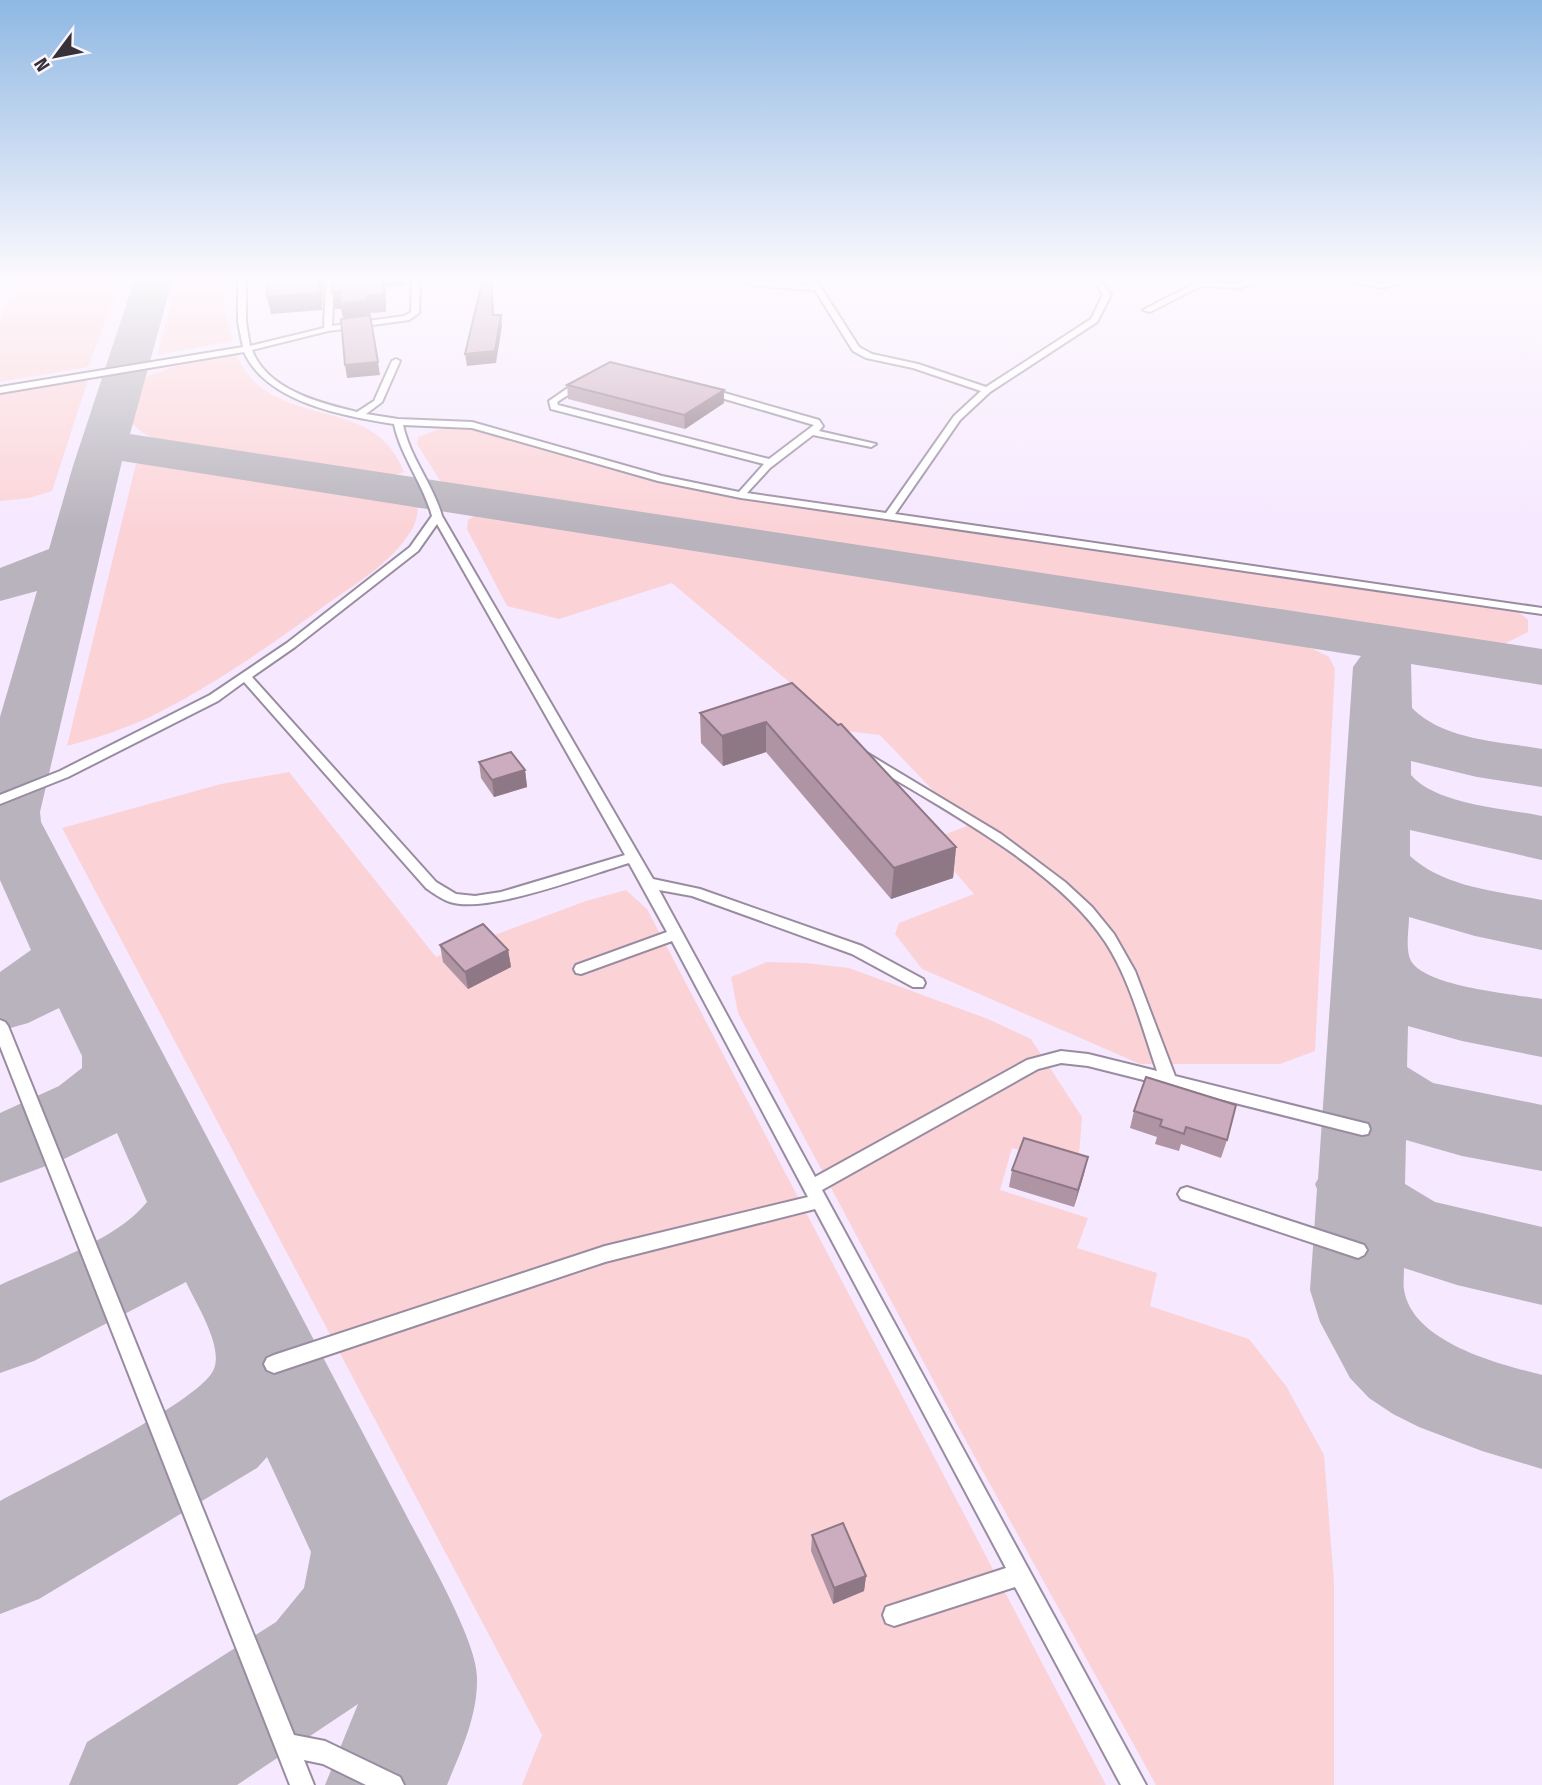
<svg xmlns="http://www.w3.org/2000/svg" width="1542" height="1785" font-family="'Fira Sans Condensed',sans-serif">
  <rect width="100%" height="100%" fill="#faf5fd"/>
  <rect fill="#f6e8ff" x="0" y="278" width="1542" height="1507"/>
  <g fill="#fbd3d7">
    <polygon points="21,278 122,278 88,367 0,382 0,319"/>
    <polygon points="179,278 226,278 224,309 233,341 157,355"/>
    <path d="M235 355C243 367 251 381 263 389 312 423 379 406 404 472L394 476 154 439 140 431 132 423 146 377 176 366Z"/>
    <polygon points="88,380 52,491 29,498 0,501 0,393"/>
    <polygon points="455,427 474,429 680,486 737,499 1516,610 1528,620 1528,632 1504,644 441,482 417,444 418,437 439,429"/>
    <path d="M146 460 418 501C418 512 417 522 411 531 391 563 357 583 327 604 271 645 214 685 152 716 125 729 96 738 67 746L136 464Z"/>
    <polygon points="480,512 1297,641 1329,657 1335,669 1315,1051 1280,1064 1140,1064 922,969 895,934 899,923 974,894 928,841 967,826 880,735 847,731 672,583 559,619 507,606 467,529 468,520"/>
    <polygon points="289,772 436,957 586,901 626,890 647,909 1106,1785 522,1785 542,1735 62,828 221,784"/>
    <polygon points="767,962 806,963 849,968 988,1019 1031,1039 1082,1117 1078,1167 1012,1148 1000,1190 1088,1218 1077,1248 1157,1273 1150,1306 1249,1339 1286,1386 1324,1455 1334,1582 1334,1785 1156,1785 954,1419 738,1013 731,977"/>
  </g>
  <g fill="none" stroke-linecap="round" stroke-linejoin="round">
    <path fill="#b8b3bc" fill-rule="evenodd" d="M135 278H173L130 434 1542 649V685L1411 664 1412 708C1445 741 1499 741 1542 749V787L1477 777 1411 761V775C1437 805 1504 808 1542 816V860L1410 830V856C1445 888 1497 891 1542 900V950L1475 936 1409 917C1409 929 1405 950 1411 961 1427 987 1513 994 1542 999V1057L1462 1041 1408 1026 1407 1067 1433 1083 1542 1105V1171L1462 1156 1406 1140 1405 1184 1435 1202 1542 1227V1305L1457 1285 1404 1268C1404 1275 1403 1283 1404 1290 1413 1343 1499 1364 1542 1375V1469L1482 1451 1419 1427 1393 1414 1369 1398 1350 1378 1320 1322 1310 1290 1317 1189 1315 1184 1318 1179 1353 667 1361 656 122 461 40 812 41 822 404 1511C423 1548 477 1640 477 1677 478 1715 461 1751 447 1785H325L358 1704 237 1785H69L87 1742 276 1622 304 1588 311 1552 267 1457 257 1468 39 1599 0 1614V1501C40 1479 196 1404 213 1371 225 1348 196 1304 186 1282L34 1361 0 1373V1285C45 1264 117 1240 147 1202L117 1133 62 1160 0 1183V1113L59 1086 82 1068V1056L59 1008 28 1023 0 1031V972L31 950 0 880V717L37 591 0 601V568L49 549 73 466Z"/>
    <defs>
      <g id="lane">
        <path d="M238 278H246V322L250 346 324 328 326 278H334L332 326 404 316 411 312 412 278H420L419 313 409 320 328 331 252 350C267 390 320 403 357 412L374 401 392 361 396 359 400 361 382 402 366 414 398 419 472 422 662 476 739 492 764 464 551 409 549 401 581 379H587V383L557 402 558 405 769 459 814 425 704 393V389L707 388 819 420 823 426 819 431 876 444 871 447 813 435 770 468 747 493 886 513 954 416 981 391 913 368 866 358 853 351 815 290 756 286 732 278 812 285 808 278H815L859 347 872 354 918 364 986 387 1091 319 1103 295 1098 286 1084 278C1098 278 1103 283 1111 295L1097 322 990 392 960 420 895 514 1542 608V614L741 498 658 481 472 428 403 425C410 458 433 484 442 516L653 879 700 889 862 946 923 979 925 983 923 987H913L852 954 692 896 659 890 815 1177 1027 1060 1061 1051 1088 1054 1157 1071C1142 1028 1131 982 1106 943 1057 867 937 806 861 759L859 756 865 752 1001 834 1065 882 1092 907 1114 934 1135 971 1175 1076 1368 1124 1370 1129 1368 1134 1362 1135 1088 1066 1061 1063 1038 1069 822 1190 1146 1785H1121L1015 1587 894 1626 886 1623 883 1615 886 1607 1006 1568 815 1209 605 1262 274 1373 267 1370 264 1364 267 1358 274 1355 605 1246 808 1197 672 941 581 974 576 973 574 969 576 965 667 932 629 863C588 875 488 914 450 902 441 899 433 893 426 888L244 682 218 701 68 777 0 804V795L60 771 210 695 287 643 410 547 432 516C423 483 401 457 394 424 345 416 267 403 244 352L0 393V387L243 347 238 322ZM437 524 625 855 501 892 475 896 456 894 436 882 252 677 295 647 418 551Z"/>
        <polygon points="1256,278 1268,278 1240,288 1201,286 1150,312 1143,310 1197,282 1240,284"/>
        <path d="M1335 278C1350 278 1365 282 1380 283 1393 284 1406 278 1419 278L1383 288Z"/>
        <polygon points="0,1020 5,1022 8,1026 294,1735 325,1741 400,1777 404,1785 366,1785 323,1764 304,1760 314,1785 290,1785 0,1046"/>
        <polygon points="1187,1187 1364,1245 1367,1250 1364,1255 1358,1258 1181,1199 1178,1194 1181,1189"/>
      </g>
    </defs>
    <use href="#lane" stroke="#998ca0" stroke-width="4"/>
    <use href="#lane" fill="#fff" fill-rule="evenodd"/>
  </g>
  <g fill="#af94a4">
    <polygon points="567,385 724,390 724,403 685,429 568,399"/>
    <polygon points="792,683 956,847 953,878 891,899 766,752 723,766 701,743 700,713"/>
    <polygon points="479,762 525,770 527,787 494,797 481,778"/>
    <polygon points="440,945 508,950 511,967 468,989 443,962"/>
    <polygon points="1134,1111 1227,1140 1221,1158 1181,1144 1179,1151 1155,1144 1157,1137 1130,1128"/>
    <polygon points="1012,1170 1084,1174 1074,1207 1009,1187"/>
    <polygon points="812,1535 866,1576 864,1591 833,1604 811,1551"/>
  </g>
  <g fill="#8f7886">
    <polygon points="319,278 323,278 322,310 271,314 267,297"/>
    <polygon points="383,278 404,278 405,286 386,287 386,312 370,313 370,318 344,322 341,309 335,309 332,292 341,291 367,296"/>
    <polygon points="501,315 502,326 496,363 467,366 465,354"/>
    <polygon points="378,362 380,375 347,378 345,365"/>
    <polygon points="724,390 724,403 685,429 684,415"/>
    <polygon points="766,722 766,752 723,766 722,736"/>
    <polygon points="525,770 527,787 494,797 492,780"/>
    <polygon points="956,847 953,878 891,899 894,868"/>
    <polygon points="508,950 511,967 468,989 465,972"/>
    <polygon points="1088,1157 1084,1174 1074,1207 1078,1190"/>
    <polygon points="866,1576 864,1591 833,1604 834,1588"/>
  </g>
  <g fill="#ccacbf" stroke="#8f7886" stroke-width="2">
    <polygon points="268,278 319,278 319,293 267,297"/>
    <polygon points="332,278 383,278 383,294 367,296 367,300 340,304 341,291 332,292"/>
    <polygon points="483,278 491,278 493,315 501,315 495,351 465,354"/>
    <polygon points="370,315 378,362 345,365 341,319"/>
    <polygon points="610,362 724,390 684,415 567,385"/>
    <polygon points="792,683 838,725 841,724 956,847 894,868 766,722 722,736 700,713"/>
    <polygon points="511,752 525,770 492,780 479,762"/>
    <polygon points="483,924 508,950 465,972 440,945"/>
    <polygon points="1146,1077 1236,1105 1227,1140 1186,1127 1184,1134 1160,1126 1162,1120 1134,1111"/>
    <polygon points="1024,1138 1088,1157 1078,1190 1012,1170"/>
    <polygon points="843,1523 866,1576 834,1588 812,1535"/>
  </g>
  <linearGradient id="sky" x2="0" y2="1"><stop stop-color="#8fb8e3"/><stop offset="0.53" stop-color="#fdfafe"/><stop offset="1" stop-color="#fdfafe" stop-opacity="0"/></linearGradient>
  <rect width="1542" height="528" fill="url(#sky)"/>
  <g transform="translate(56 56) rotate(238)" stroke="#faf5fd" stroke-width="5" paint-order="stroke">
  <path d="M0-5L12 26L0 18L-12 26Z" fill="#37313a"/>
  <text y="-10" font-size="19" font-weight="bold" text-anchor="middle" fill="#37313a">N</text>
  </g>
</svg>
